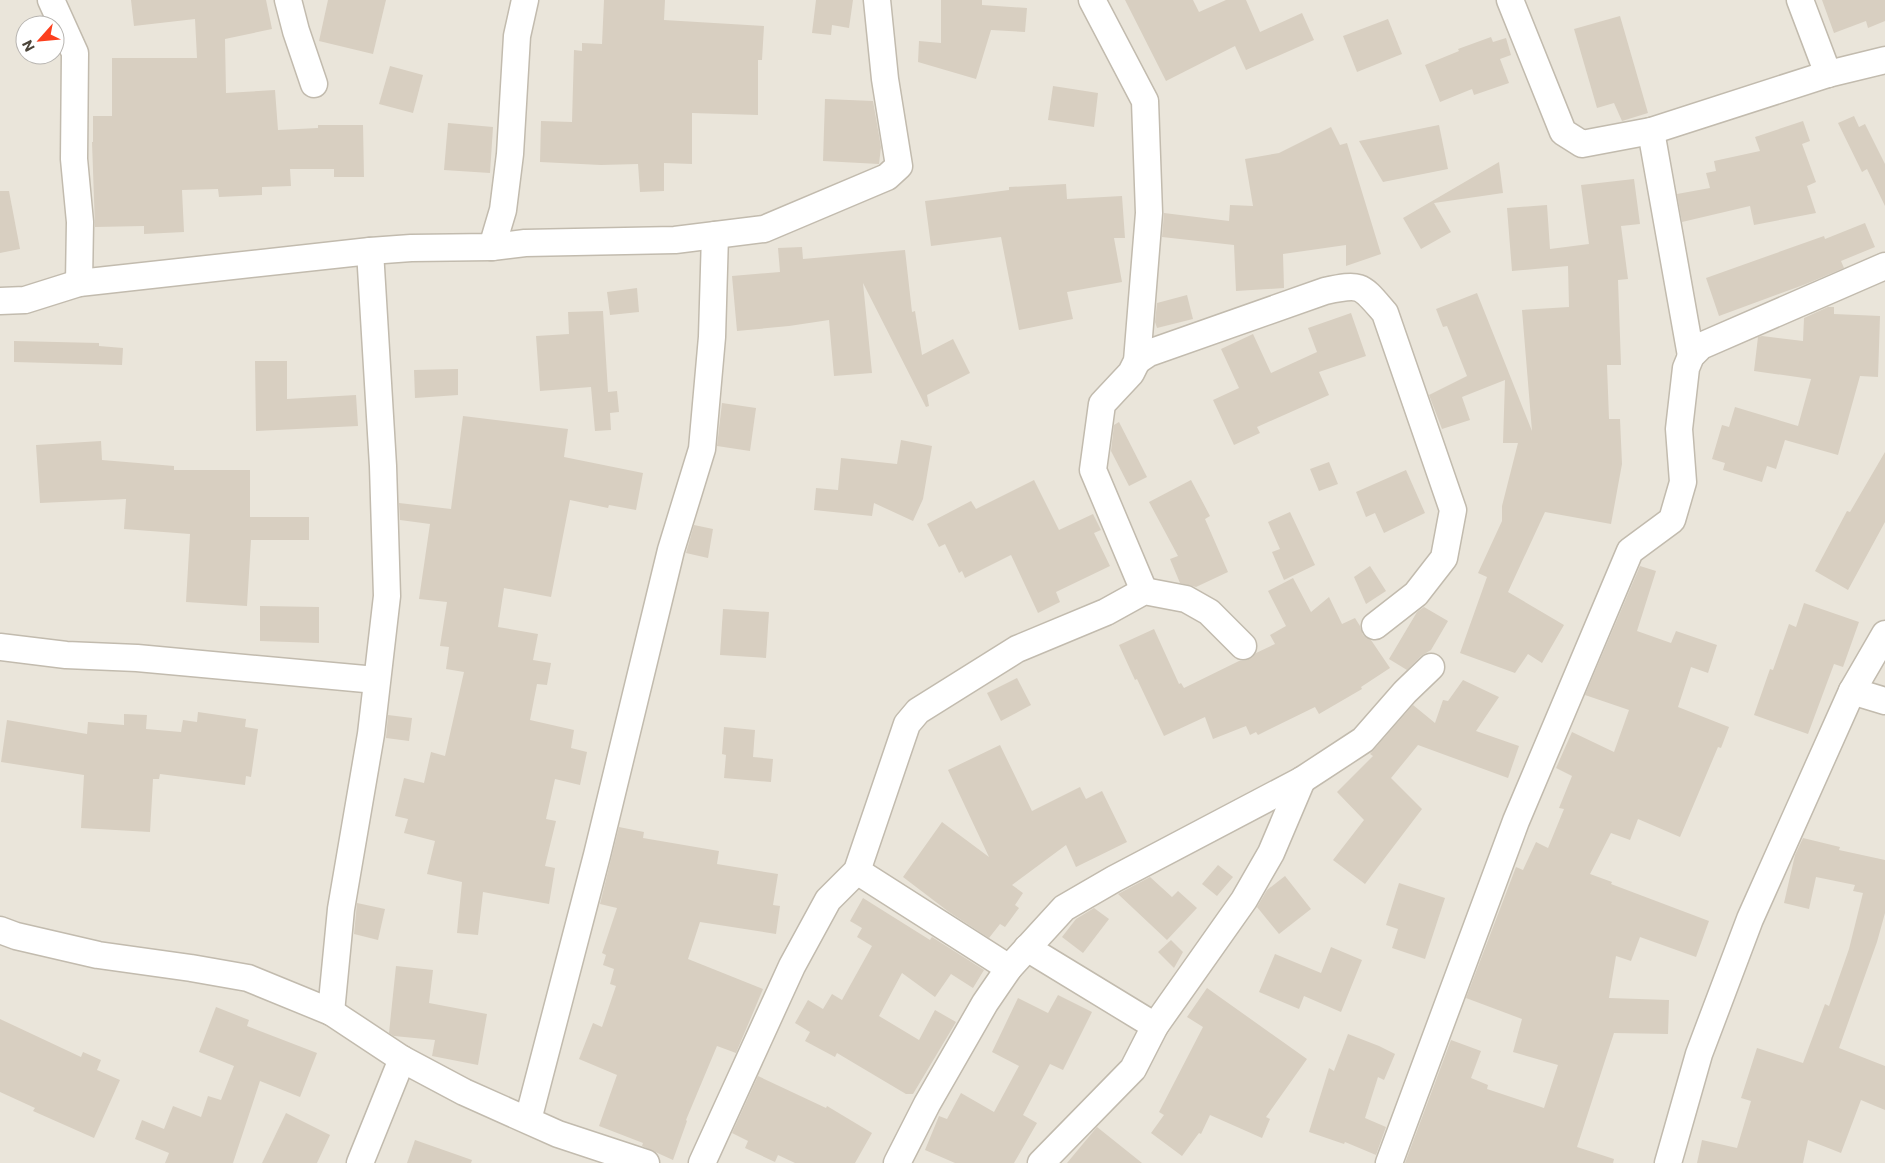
<svg xmlns="http://www.w3.org/2000/svg" width="1885" height="1163" font-family="Commissioner,sans-serif">
  <rect width="100%" height="100%" fill="#f6f3ec"/>
  <path fill="#eae5da" fill-rule="evenodd" d="M0 0H1885V1163H0ZM25 25H55V55H25Z"/>
  <g fill="#d8cfc1">
    <polygon points="131,0 266,0 272,29 225,39 226,93 275,90 278,130 318,128 318,125 363,125 364,177 334,177 334,169 290,169 291,186 262,187 262,195 219,197 218,189 182,190 184,232 144,234 144,226 95,227 92,142 93,142 93,116 112,116 112,58 197,58 195,19 134,26"/>
    <polygon points="328,0 386,0 373,54 319,41"/>
    <polygon points="604,0 665,0 664,20 764,26 762,60 758,60 758,115 692,113 692,164 664,163 664,191 640,192 638,164 601,165 540,162 541,121 572,122 574,50 582,51 582,43 602,44"/>
    <polygon points="816,0 853,0 849,28 832,25 831,35 812,33"/>
    <polygon points="941,0 982,0 982,5 1027,8 1025,32 991,30 976,79 918,62 919,41 941,43"/>
    <polygon points="1125,0 1193,0 1199,12 1226,0 1246,0 1260,32 1302,13 1314,40 1246,70 1235,46 1166,81"/>
    <polygon points="1822,0 1885,0 1885,21 1868,28 1866,21 1834,33"/>
    <polygon points="1620,16 1648,113 1622,121 1614,103 1597,108 1574,29"/>
    <polygon points="1388,19 1402,54 1357,72 1343,36"/>
    <polygon points="1491,37 1493,42 1506,38 1511,55 1500,59 1509,83 1474,95 1472,89 1440,102 1425,65 1459,51 1458,49"/>
    <polygon points="390,66 423,75 413,113 379,104"/>
    <polygon points="1053,86 1098,93 1094,127 1048,120"/>
    <polygon points="825,99 873,101 881,147 879,164 823,161"/>
    <polygon points="1854,116 1859,127 1865,124 1885,164 1885,206 1867,169 1862,172 1838,123"/>
    <polygon points="1803,121 1810,141 1802,144 1816,182 1807,186 1816,213 1754,225 1750,206 1682,222 1677,194 1710,188 1706,173 1716,171 1714,161 1760,151 1755,137"/>
    <polygon points="448,123 493,127 490,173 444,170"/>
    <polygon points="1439,125 1448,169 1383,182 1359,141"/>
    <polygon points="1331,127 1340,145 1347,143 1381,254 1346,266 1346,245 1283,254 1284,288 1236,291 1234,245 1162,237 1164,213 1229,221 1230,205 1253,206 1245,159 1279,153"/>
    <polygon points="1499,162 1503,193 1434,203 1451,232 1421,249 1403,218"/>
    <polygon points="1634,179 1640,224 1621,226 1628,279 1618,280 1621,365 1607,365 1609,419 1620,419 1622,464 1611,524 1545,512 1508,592 1564,625 1542,663 1528,654 1515,673 1460,653 1487,577 1478,573 1502,521 1502,506 1518,443 1503,443 1505,380 1462,397 1470,420 1442,429 1429,395 1467,376 1447,326 1443,327 1436,309 1477,293 1532,431 1522,310 1569,307 1568,266 1512,271 1507,208 1547,205 1550,249 1589,244 1581,185"/>
    <polygon points="1066,184 1067,199 1122,196 1125,238 1114,238 1122,282 1067,292 1073,319 1019,330 1001,237 931,246 925,201 1009,190 1009,187"/>
    <polygon points="0,191 9,191 20,249 0,253"/>
    <polygon points="1865,223 1875,247 1841,261 1844,268 1806,284 1719,316 1706,278 1824,236 1825,239"/>
    <polygon points="802,247 803,259 905,250 912,312 915,311 922,355 953,339 970,373 927,395 929,406 926,407 863,283 872,373 834,376 829,320 789,326 737,331 732,276 780,272 778,248"/>
    <polygon points="637,288 639,312 610,315 607,292"/>
    <polygon points="1187,295 1193,319 1157,328 1155,322 1157,303"/>
    <polygon points="1828,307 1834,307 1834,314 1880,316 1878,377 1860,376 1838,455 1785,440 1776,469 1767,466 1762,482 1723,470 1725,463 1712,459 1722,425 1729,427 1735,407 1798,426 1811,379 1754,371 1758,337 1762,336 1803,341 1804,318"/>
    <polygon points="603,311 608,392 617,391 619,412 610,413 611,430 595,431 591,387 540,391 536,336 569,334 568,312"/>
    <polygon points="1351,313 1366,356 1319,372 1329,395 1257,427 1260,433 1234,445 1213,400 1239,388 1221,349 1253,334 1271,373 1317,352 1308,328"/>
    <polygon points="14,341 99,343 99,346 123,348 122,365 14,362"/>
    <polygon points="255,361 287,361 287,399 356,395 358,426 256,431"/>
    <polygon points="458,369 458,395 415,398 414,370"/>
    <polygon points="722,403 756,408 750,451 717,446"/>
    <polygon points="463,416 568,429 564,457 643,473 636,510 609,505 608,508 570,500 551,597 504,588 498,627 538,634 533,660 551,663 547,685 537,684 530,720 574,730 571,748 587,752 580,785 555,779 546,819 556,821 545,866 555,868 549,904 483,892 478,935 457,933 462,882 427,874 435,841 404,833 408,819 395,816 404,778 424,783 431,752 445,756 464,672 446,669 449,647 440,646 447,602 419,599 430,524 400,520 399,503 451,509"/>
    <polygon points="1119,422 1147,477 1129,486 1111,451 1114,425"/>
    <polygon points="901,440 932,446 923,499 913,521 874,503 872,516 814,510 816,488 838,490 841,458 897,464"/>
    <polygon points="101,441 102,460 174,466 174,470 250,470 250,517 309,517 309,540 251,540 247,606 186,602 190,534 124,529 126,499 40,503 36,445"/>
    <polygon points="1885,452 1885,522 1848,590 1815,571 1847,511 1850,512"/>
    <polygon points="1329,462 1338,484 1319,491 1310,469"/>
    <polygon points="1406,470 1425,513 1384,533 1375,513 1366,517 1356,492"/>
    <polygon points="1034,480 1059,530 1093,514 1101,530 1094,533 1110,566 1056,592 1060,602 1038,613 1011,555 965,578 962,571 959,573 945,544 939,547 927,524 971,501 976,509"/>
    <polygon points="1191,480 1210,516 1205,519 1228,572 1196,587 1180,583 1170,559 1178,556 1149,502"/>
    <polygon points="1290,512 1315,565 1284,580 1272,552 1280,549 1268,522"/>
    <polygon points="694,525 713,529 708,558 686,553"/>
    <polygon points="1370,566 1386,591 1366,604 1354,577"/>
    <polygon points="1640,566 1656,571 1637,631 1671,643 1676,631 1717,645 1708,673 1691,667 1678,707 1729,727 1721,748 1718,747 1680,837 1638,819 1630,840 1611,833 1590,874 1612,882 1611,884 1709,921 1696,957 1640,937 1631,961 1616,956 1609,998 1669,1000 1668,1034 1614,1033 1577,1147 1614,1159 1613,1163 1405,1163 1451,1040 1481,1051 1471,1078 1488,1085 1487,1089 1544,1108 1558,1065 1513,1052 1522,1019 1466,998 1516,867 1523,870 1536,842 1548,848 1564,809 1559,808 1572,776 1556,768 1572,732 1614,752 1629,710 1585,695"/>
    <polygon points="1293,578 1311,612 1329,597 1342,624 1355,618 1360,626 1363,635 1371,640 1390,668 1361,687 1362,689 1319,714 1315,707 1258,735 1256,732 1250,735 1246,726 1213,739 1205,717 1164,736 1137,679 1135,680 1119,645 1154,629 1179,684 1181,683 1184,688 1239,661 1247,660 1256,653 1275,644 1270,635 1286,626 1268,591"/>
    <polygon points="1804,603 1859,622 1843,667 1834,664 1808,734 1754,715 1770,669 1773,670 1789,624 1796,627"/>
    <polygon points="260,606 319,607 319,643 260,641"/>
    <polygon points="1424,607 1448,621 1431,650 1421,656 1407,670 1389,659 1417,612"/>
    <polygon points="723,609 769,612 766,658 720,655"/>
    <polygon points="1017,678 1031,705 1001,721 987,693"/>
    <polygon points="1463,680 1499,697 1476,731 1519,746 1508,778 1418,745 1391,778 1422,809 1365,884 1333,860 1364,820 1337,792 1373,756 1370,754 1413,705 1435,723 1443,700 1448,701"/>
    <polygon points="198,712 246,719 245,727 258,729 251,777 246,776 245,785 160,774 159,779 153,779 150,832 81,828 84,775 1,762 7,720 87,734 88,722 124,725 124,714 147,715 146,729 181,732 183,720 197,722"/>
    <polygon points="388,715 412,718 409,741 386,738"/>
    <polygon points="724,727 755,730 753,757 773,759 771,782 724,778 726,755 722,754"/>
    <polygon points="1000,745 1032,811 1080,787 1086,799 1102,791 1127,842 1076,867 1066,845 1012,885 1023,893 1015,905 1019,908 1005,927 1000,924 989,938 949,912 903,877 942,822 989,857 948,770"/>
    <polygon points="619,827 644,832 643,838 719,851 717,864 778,874 773,905 780,906 776,934 700,922 688,959 763,989 736,1053 717,1046 686,1120 687,1121 673,1160 642,1146 643,1143 599,1126 617,1075 579,1059 593,1023 602,1027 616,986 610,984 614,969 603,965 606,955 602,953 617,908 600,904"/>
    <polygon points="1803,838 1840,847 1839,850 1885,860 1885,913 1877,942 1839,1048 1885,1066 1885,1110 1861,1100 1841,1153 1808,1140 1803,1163 1697,1163 1702,1140 1737,1148 1751,1101 1741,1098 1757,1048 1803,1063 1825,1004 1829,1006 1849,949 1863,893 1853,891 1855,885 1816,877 1809,909 1784,903 1795,855"/>
    <polygon points="1218,865 1233,877 1217,896 1202,884"/>
    <polygon points="1285,876 1311,909 1279,934 1257,907 1267,890"/>
    <polygon points="1150,877 1172,897 1178,891 1197,908 1167,940 1118,894"/>
    <polygon points="1399,883 1445,898 1425,959 1392,948 1398,929 1386,925"/>
    <polygon points="863,898 930,940 932,937 984,970 973,988 951,974 935,997 902,973 879,1016 919,1040 935,1010 956,1022 913,1094 906,1094 837,1053 835,1057 805,1041 810,1032 795,1023 808,1000 823,1009 832,994 842,1000 872,946 857,937 862,928 850,921"/>
    <polygon points="357,903 385,909 378,940 354,934"/>
    <polygon points="1094,908 1109,919 1083,953 1062,937 1076,919"/>
    <polygon points="1171,940 1183,952 1174,968 1158,952"/>
    <polygon points="1331,947 1362,960 1341,1012 1304,996 1299,1009 1259,992 1275,954 1321,973"/>
    <polygon points="396,966 433,970 429,1003 487,1014 478,1065 432,1056 435,1040 394,1036 389,1033"/>
    <polygon points="1207,988 1307,1059 1266,1117 1270,1119 1262,1138 1210,1115 1201,1134 1199,1133 1182,1156 1151,1133 1164,1115 1159,1112 1203,1027 1187,1017"/>
    <polygon points="1058,995 1092,1012 1063,1070 1050,1064 1023,1115 1037,1123 1014,1163 955,1163 925,1150 939,1116 947,1119 961,1093 994,1112 1019,1066 992,1052 1018,998 1048,1013"/>
    <polygon points="216,1007 249,1020 247,1026 317,1053 300,1097 260,1081 233,1163 165,1163 169,1153 135,1139 142,1120 164,1129 173,1106 201,1117 208,1096 221,1100 234,1066 199,1052"/>
    <polygon points="0,1019 81,1057 83,1052 101,1060 97,1070 120,1080 94,1138 33,1111 35,1108 0,1092"/>
    <polygon points="1348,1034 1379,1046 1395,1054 1384,1080 1378,1077 1365,1118 1386,1127 1376,1155 1345,1142 1344,1144 1309,1132 1329,1068 1334,1071"/>
    <polygon points="758,1076 826,1108 827,1106 872,1133 855,1163 795,1163 778,1155 775,1162 745,1148 748,1141 732,1133"/>
    <polygon points="286,1113 330,1135 317,1163 262,1163"/>
    <polygon points="1097,1127 1142,1163 1067,1163"/>
    <polygon points="415,1140 472,1160 471,1163 407,1163"/>
  </g>
  <g fill="none" stroke-linecap="round" stroke-linejoin="round">
    <defs>
      <g id="street">
        <polyline points="51,0 75,53 74,159 80,222 79,283"/>
        <polyline points="288,0 296,31 314,84"/>
        <polyline points="1092,0 1145,101 1149,213 1137,361 1131,373 1102,404 1093,470 1144,591"/>
        <polyline points="1510,0 1563,132 1582,144 1651,131 1828,74 1885,60"/>
        <polyline points="1800,0 1828,74"/>
        <polyline points="1651,131 1691,356"/>
        <polyline points="492,247 503,210 510,154 517,36 525,0"/>
        <polyline points="0,301 25,300 79,283 370,251 411,248 492,247 525,243 675,240 764,229 887,177 899,166 885,79 877,0"/>
        <path d="M1137 361 1149 353 1325 291C1362 283 1361 285 1385 313L1453 510 1444 558 1416 594 1375 626"/>
        <polyline points="0,647 66,655 137,658 376,680"/>
        <polyline points="1852,691 1885,701"/>
        <polyline points="857,871 1009,968"/>
        <polyline points="0,930 16,936 98,955 191,968 248,978 331,1012 402,1059 464,1092 558,1134 646,1163"/>
        <polyline points="1027,948 1155,1026"/>
        <polyline points="331,1012 341,909 371,734 387,596 383,466 370,251"/>
        <polyline points="528,1120 597,855 671,550 702,449 712,337 715,235"/>
        <polyline points="360,1163 402,1059"/>
        <polyline points="702,1163 792,966 828,900 857,871 907,724 918,711 1017,649 1106,612 1144,591 1186,599 1209,612 1243,646"/>
        <polyline points="897,1163 927,1104 985,1003 1009,968 1064,908 1114,879 1302,780 1363,740 1405,692 1431,667"/>
        <polyline points="1041,1163 1133,1069 1155,1026 1244,900 1271,853 1302,780"/>
        <polyline points="1389,1163 1516,821 1630,551 1672,520 1683,482 1679,429 1686,368 1691,356 1701,346 1885,266"/>
        <polyline points="1668,1163 1699,1054 1750,919 1852,691 1885,634"/>
      </g>
    </defs>
    <use href="#street" stroke="#c2bbae" stroke-width="29"/>
    <use href="#street" stroke="#fff" stroke-width="26"/>
  </g>
  <g transform="translate(40 40) rotate(243)"><circle r="24" fill="#ffffff" stroke="#b7b4b0"/>
  <path d="M0-4L9 19L0 12L-9 19Z" fill="#fc3f1d"/>
  <text y="-8" font-size="14" font-weight="bold" text-anchor="middle" fill="#4b4439">N</text>
  </g>
</svg>
